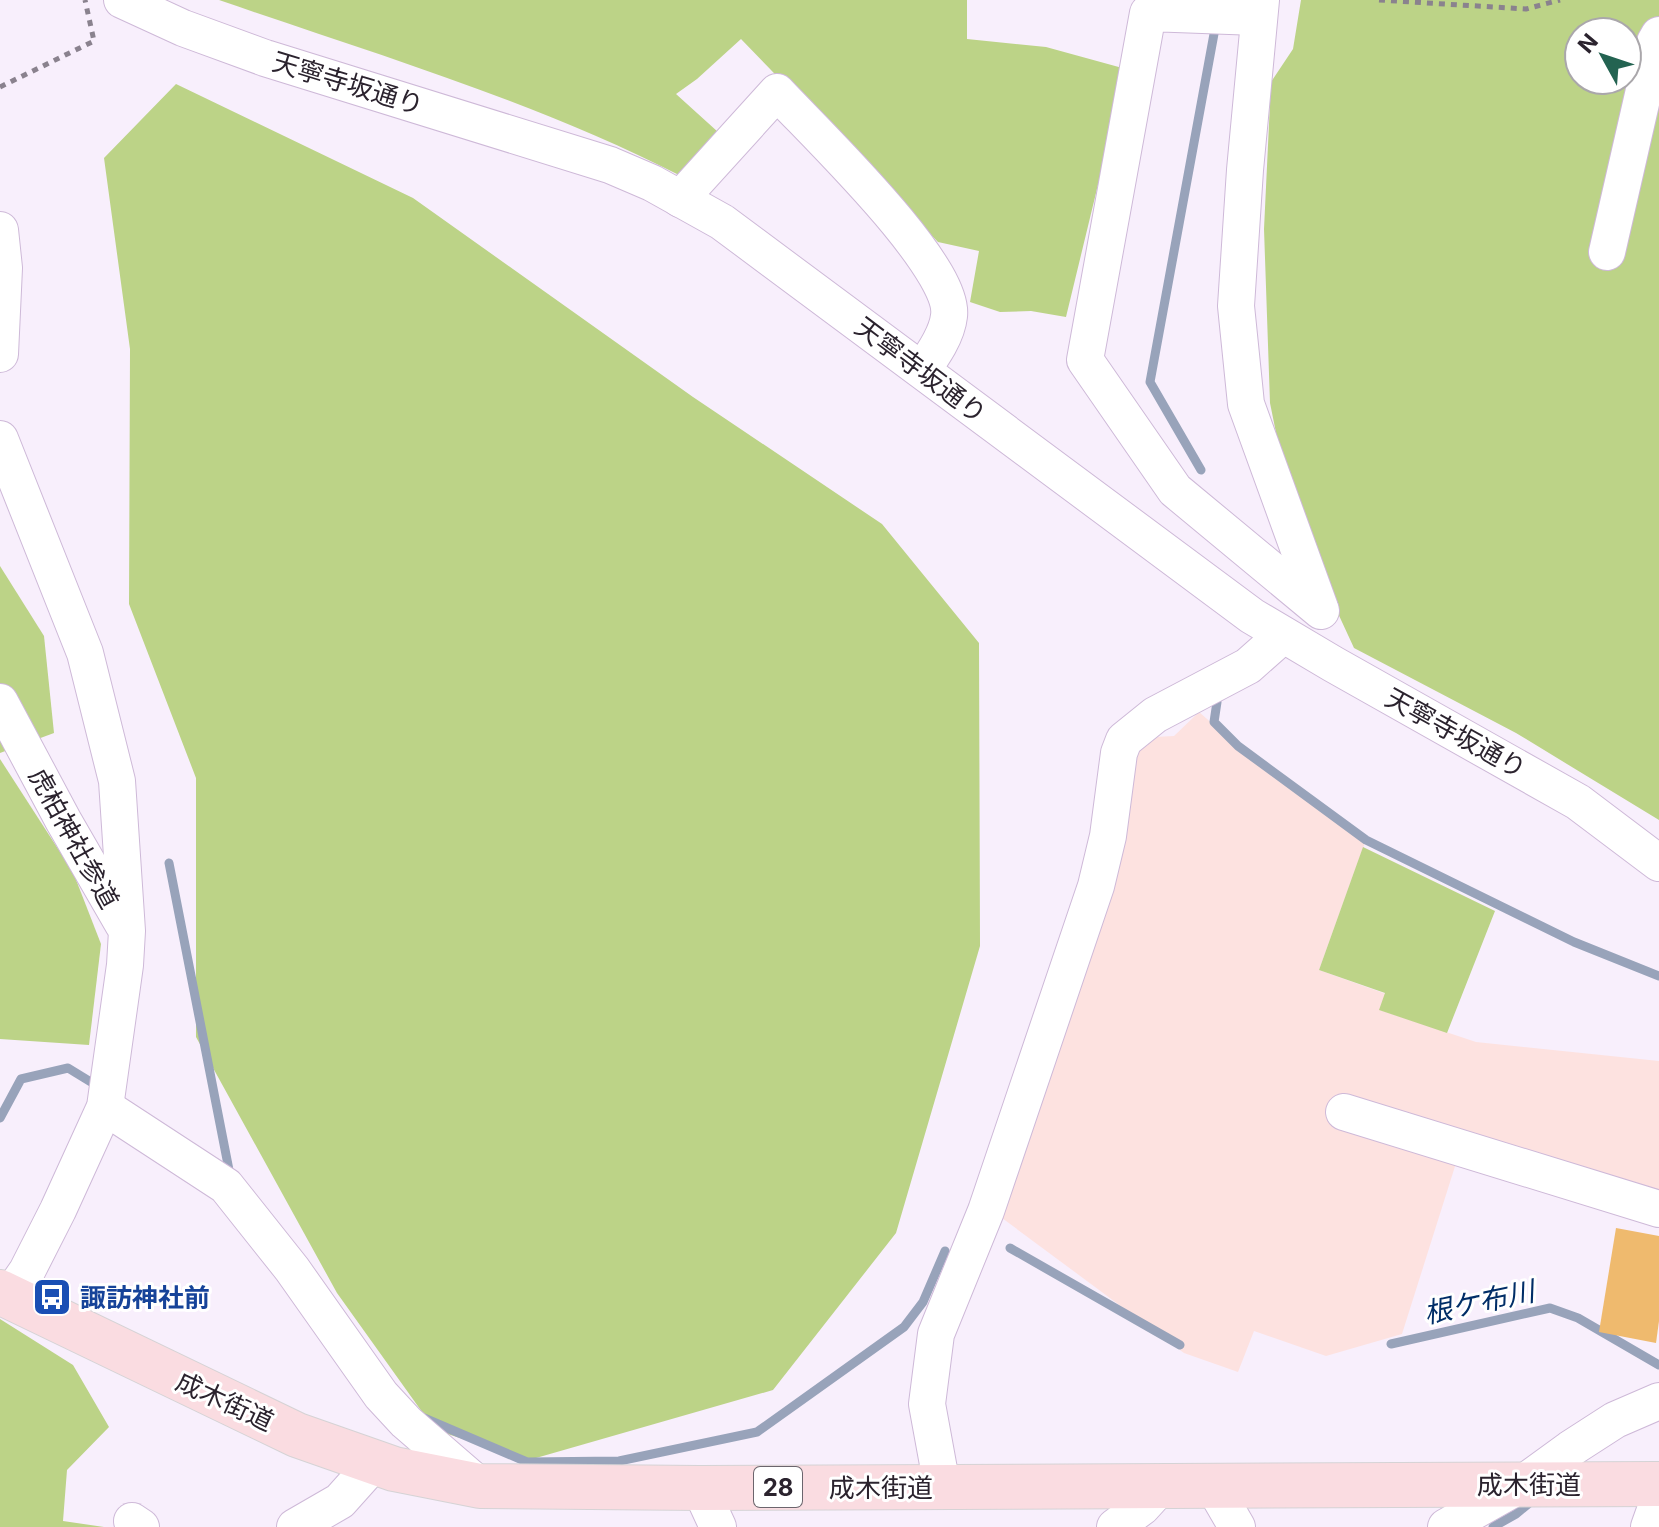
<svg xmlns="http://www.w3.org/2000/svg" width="1659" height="1527" font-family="Inter,'Noto Sans JP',sans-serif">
  <rect width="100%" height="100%" fill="#f8effc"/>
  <polygon fill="#fde2e0" points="1199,712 1238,746 1366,840 1319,970 1386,994 1380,1010 1476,1042 1659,1061 1659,1202 1463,1141 1402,1334 1326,1356 1254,1331 1238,1372 1184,1353 1002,1218 1134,738 1174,736"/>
  <g fill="#bcd387" fill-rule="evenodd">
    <path d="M219 0H967V39L1046 47 1126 69 1066 317 1031 311 1000 312 970 302 979 251 938 242 741 39 697 79 676 94 718 132 681 176C534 101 375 54 219 0Z"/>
    <path d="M1301 0H1659V820L1516 733 1354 648 1312 557 1287 487 1270 403 1264 229 1271 82 1293 49ZM1579 32H1627V80H1579Z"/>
    <polygon points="176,84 413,198 693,397 882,524 979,643 980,946 896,1233 773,1390 529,1460 435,1430 337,1293 196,1037 196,778 129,604 130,349 104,158"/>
    <polygon points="0,566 44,636 54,733 0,753"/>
    <polygon points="0,759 73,872 101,944 89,1045 0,1039"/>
    <polygon points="1363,847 1495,911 1447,1033 1379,1010 1385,993 1319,970"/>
    <polygon points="0,1319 73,1365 109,1427 67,1470 63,1521 104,1527 0,1527"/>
  </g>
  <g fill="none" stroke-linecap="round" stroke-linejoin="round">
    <g stroke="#98a3ba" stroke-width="9">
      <polyline points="1201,470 1150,382 1216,23"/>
      <polyline points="1217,702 1214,722 1238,746 1366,840 1574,942 1659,976"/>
      <polyline points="169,863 230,1175"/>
      <polyline points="0,1118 21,1079 68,1068 99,1087"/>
      <polyline points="1010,1248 1180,1345"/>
      <polyline points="1391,1344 1550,1308 1578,1318 1659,1365"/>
      <polyline points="424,1418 527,1462 619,1461 757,1432 904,1327 923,1302 945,1251"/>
      <polyline points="1493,1527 1516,1514 1533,1500"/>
    </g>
  </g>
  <polygon fill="#efba6e" points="1616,1228 1659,1236 1659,1321 1656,1343 1599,1332"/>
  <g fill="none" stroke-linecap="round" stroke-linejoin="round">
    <defs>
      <g id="minor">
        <polyline points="122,0 183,28 265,58 610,165 652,183 722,222 1252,616 1333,664 1578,802 1659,863"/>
        <polyline points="1261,0 1245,170 1236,306 1246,404 1320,608"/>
        <polyline points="1257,17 1148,13 1085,360 1175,490 1321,611"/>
        <path d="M680 199 777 92C813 131 956 267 949 316 947 335 933 355 922 370"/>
        <polyline points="0,230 4,268 0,354"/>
        <polyline points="1607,252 1655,42 1659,35"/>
        <polyline points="0,439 85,653 117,781 127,931 125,965 105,1107 58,1210 27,1271 9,1297"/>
        <polyline points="0,702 63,820 123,924"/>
        <polyline points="105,1107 226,1186 292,1269 381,1395 406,1422 480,1486"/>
        <polyline points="1344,1112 1659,1209"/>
        <polyline points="1212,1484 1237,1527"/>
        <polyline points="942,1486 927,1404 936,1334 986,1211 1096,886 1108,836 1119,753 1124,740 1155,715 1248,666 1283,635"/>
        <polyline points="700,1488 718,1527"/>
        <polyline points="132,1521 141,1527"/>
        <polyline points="295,1527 340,1501 374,1463"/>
        <polyline points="1115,1527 1142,1507 1163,1484"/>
        <polyline points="1446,1527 1522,1484 1570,1449 1615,1420 1659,1401"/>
        <polyline points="1649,1527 1659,1499"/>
      </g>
      <polyline id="major" points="0,1292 297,1435 394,1469 480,1486 700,1488 1659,1484"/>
    </defs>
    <use href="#minor" stroke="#ceb9d8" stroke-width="38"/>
    <use href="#major" stroke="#d5d3d5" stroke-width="46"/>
    <g stroke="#8a828e" stroke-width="5" stroke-dasharray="6 6" stroke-linecap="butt">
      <polyline points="1379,0 1526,9 1560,0"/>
      <polyline points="0,87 94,41 85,0"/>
    </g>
    <use href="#minor" stroke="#fff" stroke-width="36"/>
    <use href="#major" stroke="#fadce1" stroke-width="44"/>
  </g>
  <defs>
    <symbol id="bus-square" viewBox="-11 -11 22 22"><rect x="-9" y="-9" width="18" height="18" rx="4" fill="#1a4fb4" stroke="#fff"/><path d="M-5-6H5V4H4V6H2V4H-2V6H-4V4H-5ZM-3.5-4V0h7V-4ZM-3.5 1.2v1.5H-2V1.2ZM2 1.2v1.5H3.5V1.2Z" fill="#fff"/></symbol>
  </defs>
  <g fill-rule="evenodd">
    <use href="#bus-square" x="30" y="1275" width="44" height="44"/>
  </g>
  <g text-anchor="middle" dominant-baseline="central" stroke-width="6" stroke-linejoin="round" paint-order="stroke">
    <rect fill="#fff" stroke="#6b656d" stroke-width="2" x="754" y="1467" width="48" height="40" rx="6"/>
    <g font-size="24" font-weight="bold" fill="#2b232e">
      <text x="778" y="1487">28</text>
    </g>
    <g font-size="26" fill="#2b232e" stroke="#fff">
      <text transform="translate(348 83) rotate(17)">天寧寺坂通り</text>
      <text transform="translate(921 370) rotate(37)">天寧寺坂通り</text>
      <text transform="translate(1456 733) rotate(29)">天寧寺坂通り</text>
      <text transform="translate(74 838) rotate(61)">虎柏神社参道</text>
      <text transform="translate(225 1401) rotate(25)">成木街道</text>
      <text x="1529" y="1484">成木街道</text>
      <text x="881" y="1487">成木街道</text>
    </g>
    <g font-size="26" font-weight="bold" fill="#164399" stroke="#fff" text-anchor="start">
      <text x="80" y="1297">諏訪神社前</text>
    </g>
    <g font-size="28" font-style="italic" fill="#002d67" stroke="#fff">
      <text transform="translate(1479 1302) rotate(-12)">根ケ布川</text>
    </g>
  </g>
  <g transform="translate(1603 56) rotate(310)"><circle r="38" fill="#ffffff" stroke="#aaa7ab" stroke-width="2"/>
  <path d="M0-6L14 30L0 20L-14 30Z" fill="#236351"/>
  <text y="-12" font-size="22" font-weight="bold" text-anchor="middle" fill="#2b232e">N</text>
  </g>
</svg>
